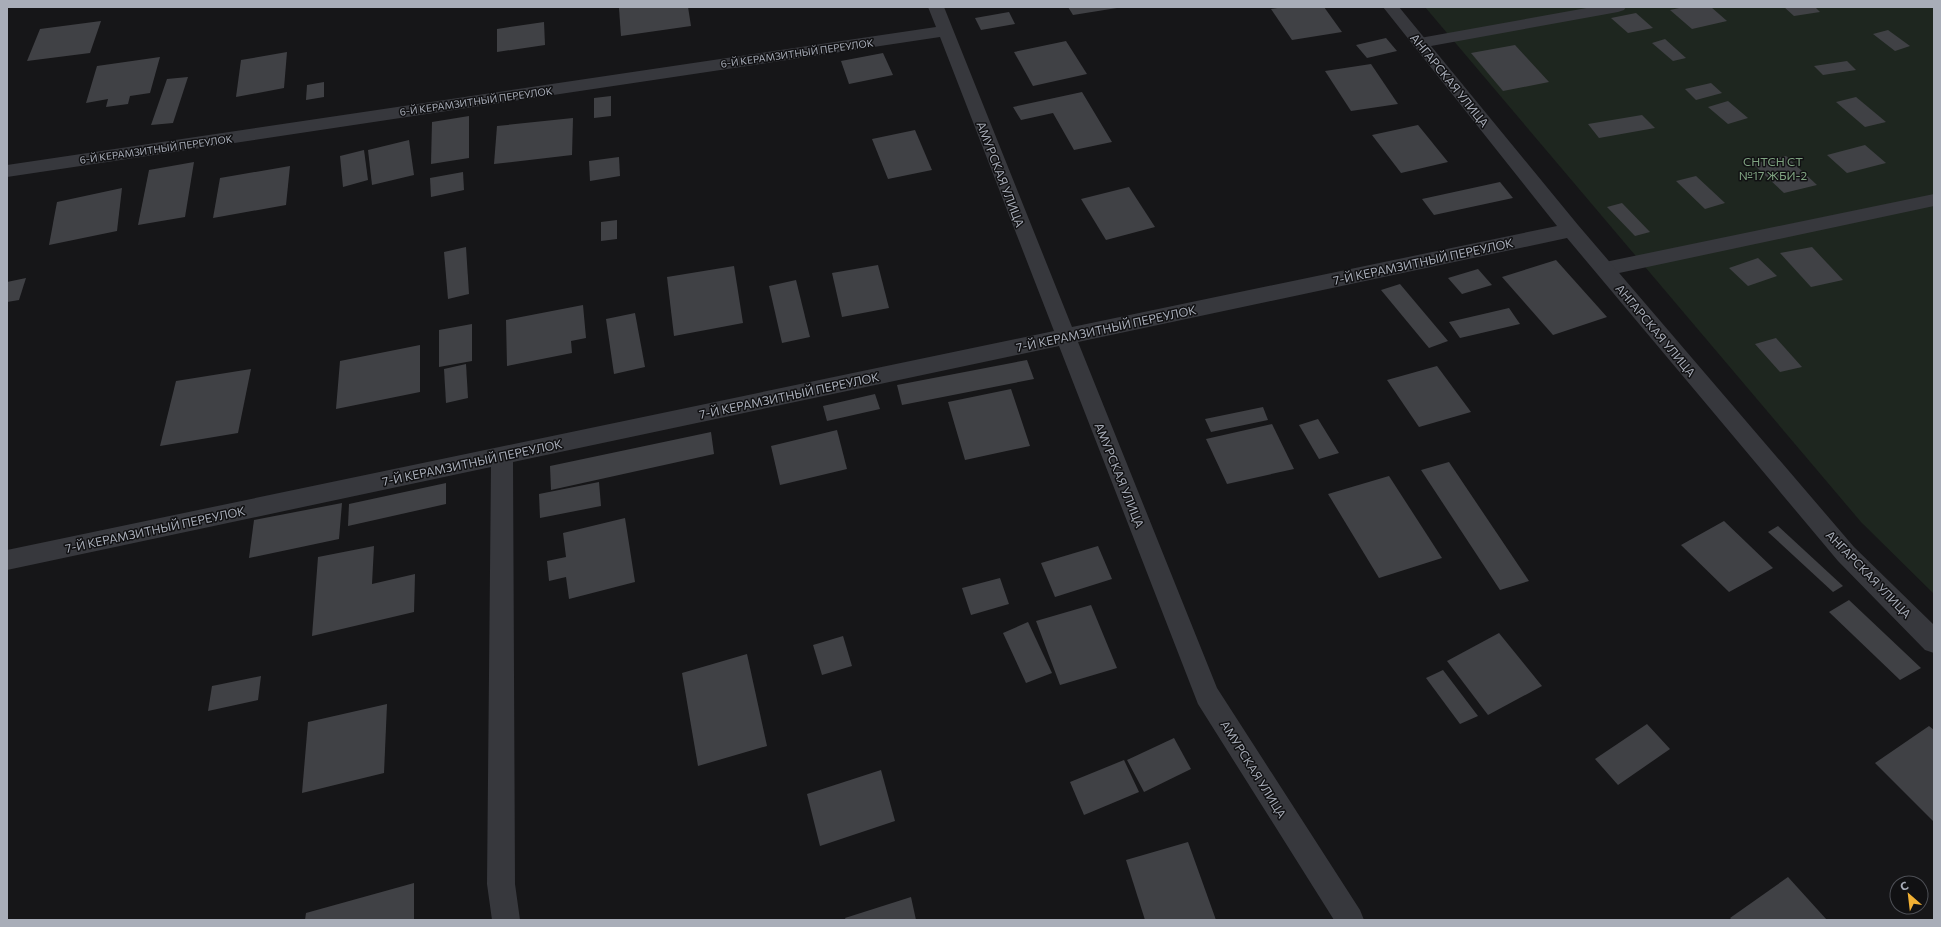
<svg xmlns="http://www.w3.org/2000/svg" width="1941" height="927" font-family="Commissioner,sans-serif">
  <rect width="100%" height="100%" fill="#161618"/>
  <polygon fill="#1e261f" points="1425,7 1934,7 1934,594 1861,522"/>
  <g fill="#404145">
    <polygon points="627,7 688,7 691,26 621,36 619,8"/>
    <polygon points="1068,7 1117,7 1117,8 1073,15"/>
    <polygon points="1284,7 1324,7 1342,32 1292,40 1271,9"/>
    <polygon points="1684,7 1711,7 1727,21 1692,29 1670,10"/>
    <polygon points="1784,7 1815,7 1820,12 1794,16"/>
    <polygon points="1009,12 1015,24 981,30 975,18"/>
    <polygon points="1636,13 1653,28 1628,33 1611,18"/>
    <polygon points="101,21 90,53 27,61 40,29"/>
    <polygon points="544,22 545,45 497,52 497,29"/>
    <polygon points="1888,30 1910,46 1895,51 1873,34"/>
    <polygon points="1386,38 1397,51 1367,58 1356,45"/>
    <polygon points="1665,39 1686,58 1673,61 1652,43"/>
    <polygon points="1066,41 1087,74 1033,86 1014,52"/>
    <polygon points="1515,45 1549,82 1503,91 1471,53"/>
    <polygon points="287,52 284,88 236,97 241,60"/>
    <polygon points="883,53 893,75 849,84 841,61"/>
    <polygon points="160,57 150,93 130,96 128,104 106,107 108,99 86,103 97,66"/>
    <polygon points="1847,61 1856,70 1823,75 1814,66"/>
    <polygon points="1371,64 1398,104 1351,111 1325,71"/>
    <polygon points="188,77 173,123 151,125 167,79"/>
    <polygon points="324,82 324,97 306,100 307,85"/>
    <polygon points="1711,83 1722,93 1696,100 1685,89"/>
    <polygon points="1082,92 1112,142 1074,150 1053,113 1021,120 1013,107"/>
    <polygon points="611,96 611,116 594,118 594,98"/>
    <polygon points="1856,97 1886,122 1865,127 1836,102"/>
    <polygon points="1728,101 1748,118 1728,124 1708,107"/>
    <polygon points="1642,115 1655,128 1599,138 1588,124"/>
    <polygon points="469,116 469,158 431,164 432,122"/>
    <polygon points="573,118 572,155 494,164 497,126"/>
    <polygon points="1418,125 1448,162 1401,173 1372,135"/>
    <polygon points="915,130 932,170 888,179 872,139"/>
    <polygon points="409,140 414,175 372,185 368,150"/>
    <polygon points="1865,145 1886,163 1847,173 1827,155"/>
    <polygon points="364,150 368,180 343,187 340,156"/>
    <polygon points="1786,156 1817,185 1784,193 1753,164"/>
    <polygon points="619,157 620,176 590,181 589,161"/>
    <polygon points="194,162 185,217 138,225 149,170"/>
    <polygon points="290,166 286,205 213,218 220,178"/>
    <polygon points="463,172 464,190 431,197 430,178"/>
    <polygon points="1696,176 1725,203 1705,209 1676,181"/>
    <polygon points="1500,182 1513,198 1434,215 1422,199"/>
    <polygon points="1129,187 1155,227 1106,240 1081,199"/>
    <polygon points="122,188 117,231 49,245 57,202"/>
    <polygon points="1622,203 1650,232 1635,236 1607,207"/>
    <polygon points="617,220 617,239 601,241 601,222"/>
    <polygon points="466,247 469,294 448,299 444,252"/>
    <polygon points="1812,247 1843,280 1811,287 1780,253"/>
    <polygon points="1758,258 1777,276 1748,286 1729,268"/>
    <polygon points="1556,260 1607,317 1553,335 1502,277"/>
    <polygon points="878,265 889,308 842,317 832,273"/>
    <polygon points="734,266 743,323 674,336 667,277"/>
    <polygon points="1478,269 1492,285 1462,294 1448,278"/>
    <polygon points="26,278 19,300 7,302 7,282"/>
    <polygon points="796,280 810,337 782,343 769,286"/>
    <polygon points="1400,284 1448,341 1429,348 1381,290"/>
    <polygon points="583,305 586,338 571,341 572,353 507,366 506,320"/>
    <polygon points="1509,308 1520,324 1460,338 1449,322"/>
    <polygon points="635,313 645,367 614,374 606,319"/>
    <polygon points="472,324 472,361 439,367 439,330"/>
    <polygon points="1776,338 1802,367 1780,372 1755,344"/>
    <polygon points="420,345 420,392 336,409 340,361"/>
    <polygon points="1027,360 1034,379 902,405 897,385"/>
    <polygon points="466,364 468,398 446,403 444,369"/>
    <polygon points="1437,366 1471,412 1419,427 1387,380"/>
    <polygon points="251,369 238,433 160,446 176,381"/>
    <polygon points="1011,389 1030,446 965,460 948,402"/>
    <polygon points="875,394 880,409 827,421 823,406"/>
    <polygon points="1263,407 1268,420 1211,432 1205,419"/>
    <polygon points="1318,419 1339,453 1319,459 1299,425"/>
    <polygon points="1272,424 1294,469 1227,484 1206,439"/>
    <polygon points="837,430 847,469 780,485 771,446"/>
    <polygon points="711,432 714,454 551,490 550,466"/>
    <polygon points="1449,462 1529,581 1500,590 1421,470"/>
    <polygon points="1389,476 1442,558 1379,578 1328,494"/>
    <polygon points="599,482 601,506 540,518 539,494"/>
    <polygon points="446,483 446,504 348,526 349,504"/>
    <polygon points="342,503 339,539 249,558 254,520"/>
    <polygon points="625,518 635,582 569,599 566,577 549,581 547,561 566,557 563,533"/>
    <polygon points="1724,521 1773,568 1729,592 1681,545"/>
    <polygon points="1778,526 1843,586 1833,592 1768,532"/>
    <polygon points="374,546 372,584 415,574 414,612 312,636 318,557"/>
    <polygon points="1098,546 1112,579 1055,597 1041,563"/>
    <polygon points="1000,578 1009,604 971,615 962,588"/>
    <polygon points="1849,600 1921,668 1900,680 1829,612"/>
    <polygon points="1091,605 1117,668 1060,685 1036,621"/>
    <polygon points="1028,622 1052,673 1026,683 1003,633"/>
    <polygon points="1499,633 1542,686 1488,715 1447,661"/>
    <polygon points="843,636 852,666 822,675 813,645"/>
    <polygon points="747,654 767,746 698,766 682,673"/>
    <polygon points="1443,670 1478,716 1460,724 1426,678"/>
    <polygon points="261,676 258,700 208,711 212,686"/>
    <polygon points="387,704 384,773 302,793 308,722"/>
    <polygon points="1647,724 1670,749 1618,785 1595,759"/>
    <polygon points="1929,726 1934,730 1934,822 1875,763"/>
    <polygon points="1174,738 1191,769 1144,792 1127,760"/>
    <polygon points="1124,760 1139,792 1084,815 1070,782"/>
    <polygon points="881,770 895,821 820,846 807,794"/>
    <polygon points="1188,842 1216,920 1145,920 1126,860"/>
    <polygon points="1788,877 1827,920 1732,920 1730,918"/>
    <polygon points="414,883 414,920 305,920 306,913"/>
    <polygon points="911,897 916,920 846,920 845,918"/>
  </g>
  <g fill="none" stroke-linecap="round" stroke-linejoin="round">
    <g fill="#37383d" fill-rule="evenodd">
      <polygon points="1592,7 1626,7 1624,10 1618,12 1420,48 1414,47 1412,43 1414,39 1420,38"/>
      <polygon points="1934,194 1934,206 1605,276 1598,274 1595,269 1598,264 1605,262"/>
    </g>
    <polygon fill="#37383d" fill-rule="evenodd" points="928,7 944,7 1072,327 1557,226 1383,7 1399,7 1578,225 1854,547 1934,625 1934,653 1925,650 1838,561 1567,238 1078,342 1217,688 1360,910 1364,920 1334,920 1198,704 1059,346 513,462 515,884 520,920 492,920 487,884 491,467 7,570 7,550 1054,331 940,37 7,177 7,165 936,27"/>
  </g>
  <g text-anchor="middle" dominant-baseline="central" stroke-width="3" stroke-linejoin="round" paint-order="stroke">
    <g font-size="10" fill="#a8adb8" stroke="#111113">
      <text transform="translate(797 53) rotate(-8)">6-Й КЕРАМЗИТНЫЙ ПЕРЕУЛОК</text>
      <text transform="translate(476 101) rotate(-8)">6-Й КЕРАМЗИТНЫЙ ПЕРЕУЛОК</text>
      <text transform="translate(156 149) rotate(-8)">6-Й КЕРАМЗИТНЫЙ ПЕРЕУЛОК</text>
    </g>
    <g font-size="12" fill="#a8adb8" stroke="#111113">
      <text transform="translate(1450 80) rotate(51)">АНГАРСКАЯ УЛИЦА</text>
      <text transform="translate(1001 174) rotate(69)">АМУРСКАЯ УЛИЦА</text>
      <text transform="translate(1423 261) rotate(-12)">7-Й КЕРАМЗИТНЫЙ ПЕРЕУЛОК</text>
      <text transform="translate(1106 328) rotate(-12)">7-Й КЕРАМЗИТНЫЙ ПЕРЕУЛОК</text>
      <text transform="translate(1656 330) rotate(50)">АНГАРСКАЯ УЛИЦА</text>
      <text transform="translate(789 395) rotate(-12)">7-Й КЕРАМЗИТНЫЙ ПЕРЕУЛОК</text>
      <text transform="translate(472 462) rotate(-12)">7-Й КЕРАМЗИТНЫЙ ПЕРЕУЛОК</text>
      <text transform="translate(1120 475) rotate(68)">АМУРСКАЯ УЛИЦА</text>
      <text transform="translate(155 529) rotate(-12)">7-Й КЕРАМЗИТНЫЙ ПЕРЕУЛОК</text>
      <text transform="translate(1869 574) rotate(46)">АНГАРСКАЯ УЛИЦА</text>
      <text transform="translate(1254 769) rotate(58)">АМУРСКАЯ УЛИЦА</text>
    </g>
    <g font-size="12" fill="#7fa381" stroke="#111113">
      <text x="1773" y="161">СНТСН СТ<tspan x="1773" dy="14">№17 ЖБИ-2</tspan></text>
    </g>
  </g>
  <rect width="1941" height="927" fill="none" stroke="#a8adb8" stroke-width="16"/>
  <g transform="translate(1909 895) rotate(332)"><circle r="19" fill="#111113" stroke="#4d4f55"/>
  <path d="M0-3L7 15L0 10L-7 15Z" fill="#f2b134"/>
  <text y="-6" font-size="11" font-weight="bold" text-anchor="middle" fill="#a8adb8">С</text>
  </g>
</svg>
